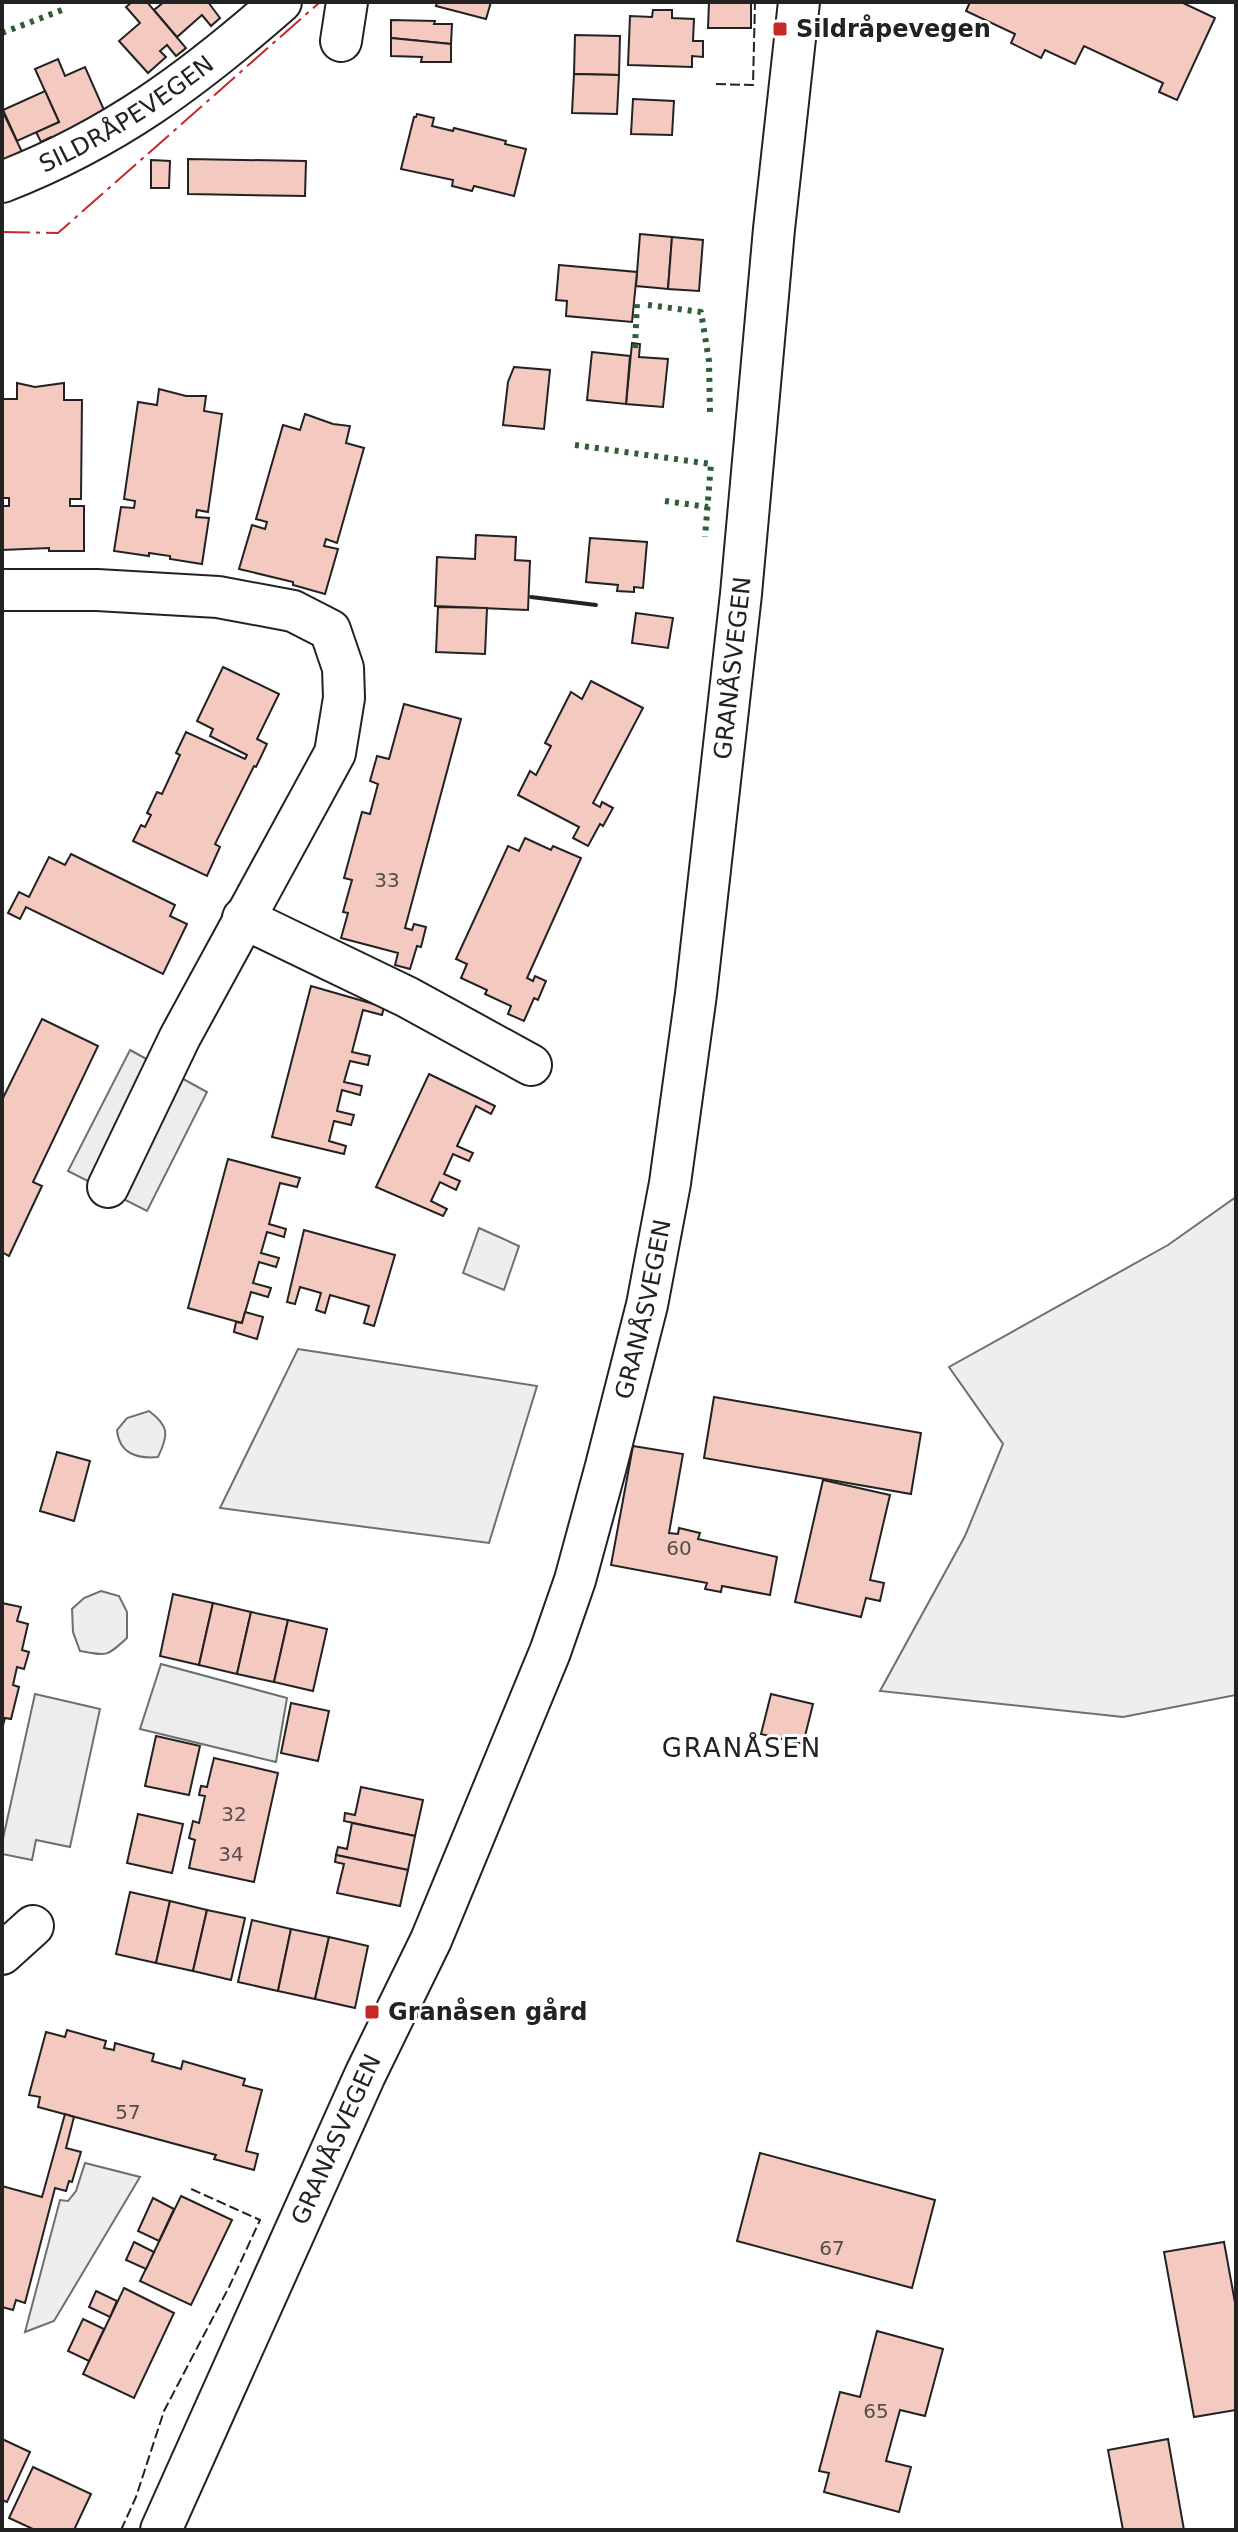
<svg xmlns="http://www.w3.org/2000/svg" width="1238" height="2532" font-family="'DejaVu Sans',sans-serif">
  <rect width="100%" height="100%" fill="#fff"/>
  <g fill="#eee" stroke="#6f6f6f" stroke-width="2">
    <polygon points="1236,1197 1236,1695 1123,1717 880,1691 965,1536 1003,1444 949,1367 1168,1245"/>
    <polygon points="479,1228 519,1246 504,1290 463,1273"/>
    <polygon points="298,1349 537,1386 489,1543 220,1508"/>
    <path d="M149 1411C169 1426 169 1434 158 1457 138 1459 119 1454 117 1430L127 1418Z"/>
    <path d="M101 1591 119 1596 127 1612V1638C106 1657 108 1656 80 1651L73 1632 72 1609 84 1598Z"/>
    <polygon points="85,2163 140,2177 54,2321 25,2332 60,2200 68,2201 76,2191"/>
  </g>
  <g fill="#ededed" stroke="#6f6f6f" stroke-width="2">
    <polygon points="130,1050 207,1092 147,1211 68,1171"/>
    <polygon points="161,1664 287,1698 276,1762 140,1729"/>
    <polygon points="35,1694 100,1709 70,1847 36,1840 32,1860 2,1854 2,1843"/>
  </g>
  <g fill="#f3c9c0" stroke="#222" stroke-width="2">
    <polygon points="132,2 147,2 186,48 176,56 167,45 160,51 166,57 148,73 119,41 140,23 126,7"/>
    <polygon points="164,2 208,2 220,18 211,26 202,15 177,37 154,10"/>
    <polygon points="437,2 491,2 486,19 436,6"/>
    <polygon points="709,2 751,2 751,28 708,28"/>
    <polygon points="970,2 1181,2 1215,18 1177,100 1159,92 1163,83 1084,46 1075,64 1045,50 1041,58 1011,43 1015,34 966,11"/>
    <polygon points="653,10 672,10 672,18 694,19 693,41 703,41 703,57 692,56 692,67 628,65 630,16 652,17"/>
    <polygon points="391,20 435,21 434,24 452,24 451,44 391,38"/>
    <polygon points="575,35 620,36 619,75 574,74"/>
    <polygon points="391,38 451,44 451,62 421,62 422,57 391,56"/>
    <polygon points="58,59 65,76 85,67 108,119 54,143 51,137 41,142 36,132 59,122 35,69"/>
    <polygon points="574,74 619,75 617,114 572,113"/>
    <polygon points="45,91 59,122 17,141 3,110"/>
    <polygon points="633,99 674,101 672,135 631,134"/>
    <polygon points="2,110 22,152 2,161"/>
    <polygon points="417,114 434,118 432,126 453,131 454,128 506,141 505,144 526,149 514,196 474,186 472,191 452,186 453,180 401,169 414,117 416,117"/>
    <polygon points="188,159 306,161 305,196 188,194"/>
    <polygon points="151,160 170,161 169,188 151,188"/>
    <polygon points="640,234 672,237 668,289 636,286"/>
    <polygon points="672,237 703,240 699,291 668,289"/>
    <polygon points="559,265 637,272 632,322 566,316 567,301 556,300"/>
    <polygon points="632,343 640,344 639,357 668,359 663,407 626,404"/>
    <polygon points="592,352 630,356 626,404 587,400"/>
    <polygon points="514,367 550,370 544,429 503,425 508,382"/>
    <polygon points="17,383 35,387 64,383 64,400 82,400 81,499 70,499 70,506 84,506 84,551 49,551 49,548 2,550 2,506 9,506 9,498 2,498 2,399 17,399"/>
    <polygon points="159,389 186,396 206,396 204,411 222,414 208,512 197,510 196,517 209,518 202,564 170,559 170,556 149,553 149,556 114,551 121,507 134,508 135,501 124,499 138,402 157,405"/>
    <polygon points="305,414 333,424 350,426 346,443 364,448 337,543 326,539 324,546 338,549 325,594 293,585 293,582 239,569 252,525 265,529 267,522 256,519 283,425 300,430"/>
    <polygon points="476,535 516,537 515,560 530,561 528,610 435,606 437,557 475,559"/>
    <polygon points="590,538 647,542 643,588 634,587 634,592 617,591 618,585 586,582"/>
    <polygon points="438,607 487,608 485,654 436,652"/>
    <polygon points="636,613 673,618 668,648 632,643"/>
    <polygon points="223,667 279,694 257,739 267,744 256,767 254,766 215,844 220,847 207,876 133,841 141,825 145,827 151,815 147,813 157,792 162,794 180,755 176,753 186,732 245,759 247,755 210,736 213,729 197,721"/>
    <polygon points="591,681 643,708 593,803 600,807 602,802 613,808 603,826 600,824 588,846 573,838 579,827 518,795 530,771 536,775 551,746 545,743 571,692 582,699"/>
    <polygon points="404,704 461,719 405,928 412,930 414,924 426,927 421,947 417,946 410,969 395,965 398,953 341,938 348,913 343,912 352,880 344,878 362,812 370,814 378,784 370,781 377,756 389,759"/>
    <polygon points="525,838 551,850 553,846 581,858 527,978 533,981 535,976 546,981 538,1000 534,998 524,1021 508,1014 511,1006 485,994 487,990 461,978 467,964 456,959 508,846 519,851"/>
    <polygon points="71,854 175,905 170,916 187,924 163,974 26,907 20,919 8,913 19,892 29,897 49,857 65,865"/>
    <polygon points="311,986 384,1007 382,1015 363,1010 352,1052 370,1056 368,1065 350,1061 344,1082 362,1086 360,1095 342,1090 337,1111 354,1115 351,1125 334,1121 329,1141 346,1146 344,1154 272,1137"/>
    <polygon points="42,1019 98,1046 33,1182 42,1186 9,1256 2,1252 2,1100"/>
    <polygon points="429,1074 495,1106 491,1114 476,1106 457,1146 473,1153 469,1161 453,1154 444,1174 460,1181 456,1190 440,1182 431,1201 447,1209 443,1216 376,1187"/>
    <polygon points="228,1159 300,1178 297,1187 280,1183 269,1224 286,1229 284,1237 267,1232 261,1253 279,1258 276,1267 259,1262 253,1283 271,1288 268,1297 251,1292 242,1323 188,1308"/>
    <polygon points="304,1230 395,1255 374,1326 364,1323 369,1306 330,1295 325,1313 316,1310 321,1293 300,1287 295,1304 287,1302"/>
    <polygon points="245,1312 263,1317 257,1339 234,1332 236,1322 242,1323"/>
    <polygon points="714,1397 921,1433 911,1494 704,1458"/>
    <polygon points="633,1446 683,1454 669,1533 678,1534 679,1528 700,1533 698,1539 777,1557 770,1595 722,1586 721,1592 705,1589 707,1583 611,1565"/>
    <polygon points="57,1452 90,1461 74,1521 40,1511"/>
    <polygon points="823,1480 890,1495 870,1580 884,1583 880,1601 866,1598 861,1617 795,1602"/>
    <polygon points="173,1594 213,1603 199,1665 160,1656"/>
    <polygon points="2,1603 21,1607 17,1621 28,1624 22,1650 29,1652 24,1669 17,1667 13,1685 19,1687 11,1719 5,1718 2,1729"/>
    <polygon points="213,1603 251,1612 237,1674 199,1665"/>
    <polygon points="251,1612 288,1620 274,1682 237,1674"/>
    <polygon points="288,1620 327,1629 313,1691 274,1682"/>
    <polygon points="771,1694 813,1704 803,1744 761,1734"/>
    <polygon points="291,1703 329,1711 318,1761 281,1753"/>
    <polygon points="156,1736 200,1746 189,1795 145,1786"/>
    <polygon points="214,1758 278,1773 254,1882 189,1868 195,1840 189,1838 193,1821 199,1823 205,1796 199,1795 201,1786 207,1787"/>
    <polygon points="361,1787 423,1800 415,1836 344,1821 345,1813 355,1815"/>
    <polygon points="138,1814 183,1824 172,1873 127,1863"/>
    <polygon points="352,1823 415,1836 408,1870 336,1855 338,1847 347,1849"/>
    <polygon points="336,1855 408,1870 400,1906 337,1893 344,1864 335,1862"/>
    <polygon points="130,1892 170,1901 156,1963 116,1954"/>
    <polygon points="170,1901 207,1910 193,1971 156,1963"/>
    <polygon points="207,1910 245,1918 231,1980 193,1971"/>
    <polygon points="252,1920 291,1929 278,1991 238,1982"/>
    <polygon points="291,1929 329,1937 315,1999 278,1991"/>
    <polygon points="329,1937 368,1946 355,2008 315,1999"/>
    <polygon points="67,2030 106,2041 104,2048 114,2050 115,2043 154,2054 152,2061 181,2069 183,2061 245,2079 243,2085 262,2090 246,2151 258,2154 254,2170 214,2159 216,2155 38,2107 40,2097 29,2095 46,2032 65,2037"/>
    <polygon points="65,2114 74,2117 66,2148 81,2152 72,2182 69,2181 66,2191 55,2188 25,2303 16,2300 13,2310 2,2307 2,2186 42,2197"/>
    <polygon points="760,2153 935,2200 912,2288 737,2241"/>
    <polygon points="181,2196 232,2220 191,2305 140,2281"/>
    <polygon points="153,2198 174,2209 159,2241 138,2231"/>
    <polygon points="134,2242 154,2252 146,2269 126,2260"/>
    <polygon points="1224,2242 1236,2308 1236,2410 1194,2417 1164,2252"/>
    <polygon points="124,2288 174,2313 134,2398 83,2374"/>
    <polygon points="96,2291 117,2301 110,2317 89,2307"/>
    <polygon points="83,2319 104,2329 89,2361 68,2351"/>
    <polygon points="877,2331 943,2349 925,2416 900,2410 886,2461 911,2467 899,2512 824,2492 829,2473 819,2471 840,2392 860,2397"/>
    <polygon points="2,2439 30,2452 7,2502 2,2500"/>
    <polygon points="1168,2439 1184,2530 1123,2530 1108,2450"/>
    <polygon points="33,2467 91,2494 74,2530 35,2530 9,2518"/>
  </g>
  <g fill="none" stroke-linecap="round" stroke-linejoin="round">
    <defs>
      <g id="minor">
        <polyline points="341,41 347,2"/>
        <path id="s1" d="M2 182C113 139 192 80 281 2"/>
        <polyline points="2,590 97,590 218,597 293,611 330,630 343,668 344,698 335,753 180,1037 108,1187"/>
        <polyline points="243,918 407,997 531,1065"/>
        <polyline points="2,1954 33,1926"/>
        <path id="s2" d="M161 2530 365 2075 431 1940 550 1652 575 1580 606 1466 647 1305 670 1183 696 994 741 594 774 229 799 2"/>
      </g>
    </defs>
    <use href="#minor" stroke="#222" stroke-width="44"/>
    <use href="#minor" stroke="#fff" stroke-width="40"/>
    <g stroke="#2f5e38" stroke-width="6" stroke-dasharray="4 6" stroke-linecap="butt">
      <polyline points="2,33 62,10"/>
      <polyline points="648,305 701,312 709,361 710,413"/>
      <polyline points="635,348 637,302"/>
      <polyline points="575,445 711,464 705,537"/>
      <polyline points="665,501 708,507"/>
    </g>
    <g stroke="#222" stroke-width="2" stroke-dasharray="10 4" stroke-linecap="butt">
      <polyline points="716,84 753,85 755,2"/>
      <polyline points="121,2530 136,2497 164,2411 229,2287 260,2220 189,2188"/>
    </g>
    <polyline stroke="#222" stroke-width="4" points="531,597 596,605"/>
    <polyline stroke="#c62828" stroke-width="2" stroke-dasharray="28 6 4 6" stroke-linecap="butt" points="2,232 58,233 320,2"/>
  </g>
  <g fill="#c62828" stroke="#fff" stroke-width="3">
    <rect x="772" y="21" width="16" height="16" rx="4"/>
    <rect x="364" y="2004" width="16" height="16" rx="4"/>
  </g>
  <g text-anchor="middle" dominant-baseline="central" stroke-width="6" stroke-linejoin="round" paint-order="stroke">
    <g font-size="20" fill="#564c4a">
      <text x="387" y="880">33</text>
      <text x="679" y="1548">60</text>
      <text x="234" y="1814">32</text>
      <text x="231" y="1854">34</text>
      <text x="128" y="2112">57</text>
      <text x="832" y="2248">67</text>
      <text x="876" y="2411">65</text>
    </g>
    <g font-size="24" font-weight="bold" fill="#222" stroke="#fff" text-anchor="start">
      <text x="796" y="29">Sildråpevegen</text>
      <text x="388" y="2012">Granåsen gård</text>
    </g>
    <g font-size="24" fill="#222" stroke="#fff">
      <text stroke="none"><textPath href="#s1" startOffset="142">SILDRÅPEVEGEN</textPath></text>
      <text stroke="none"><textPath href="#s2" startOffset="1964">GRANÅSVEGEN</textPath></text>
      <text stroke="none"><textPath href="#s2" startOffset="1316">GRANÅSVEGEN</textPath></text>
      <text stroke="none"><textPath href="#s2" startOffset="428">GRANÅSVEGEN</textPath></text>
    </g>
    <g font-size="26" letter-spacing="2" fill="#222" stroke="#fff">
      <text x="742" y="1748">GRANÅSEN</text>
    </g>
  </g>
  <rect width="1238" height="2532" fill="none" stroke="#222222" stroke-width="8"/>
</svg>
